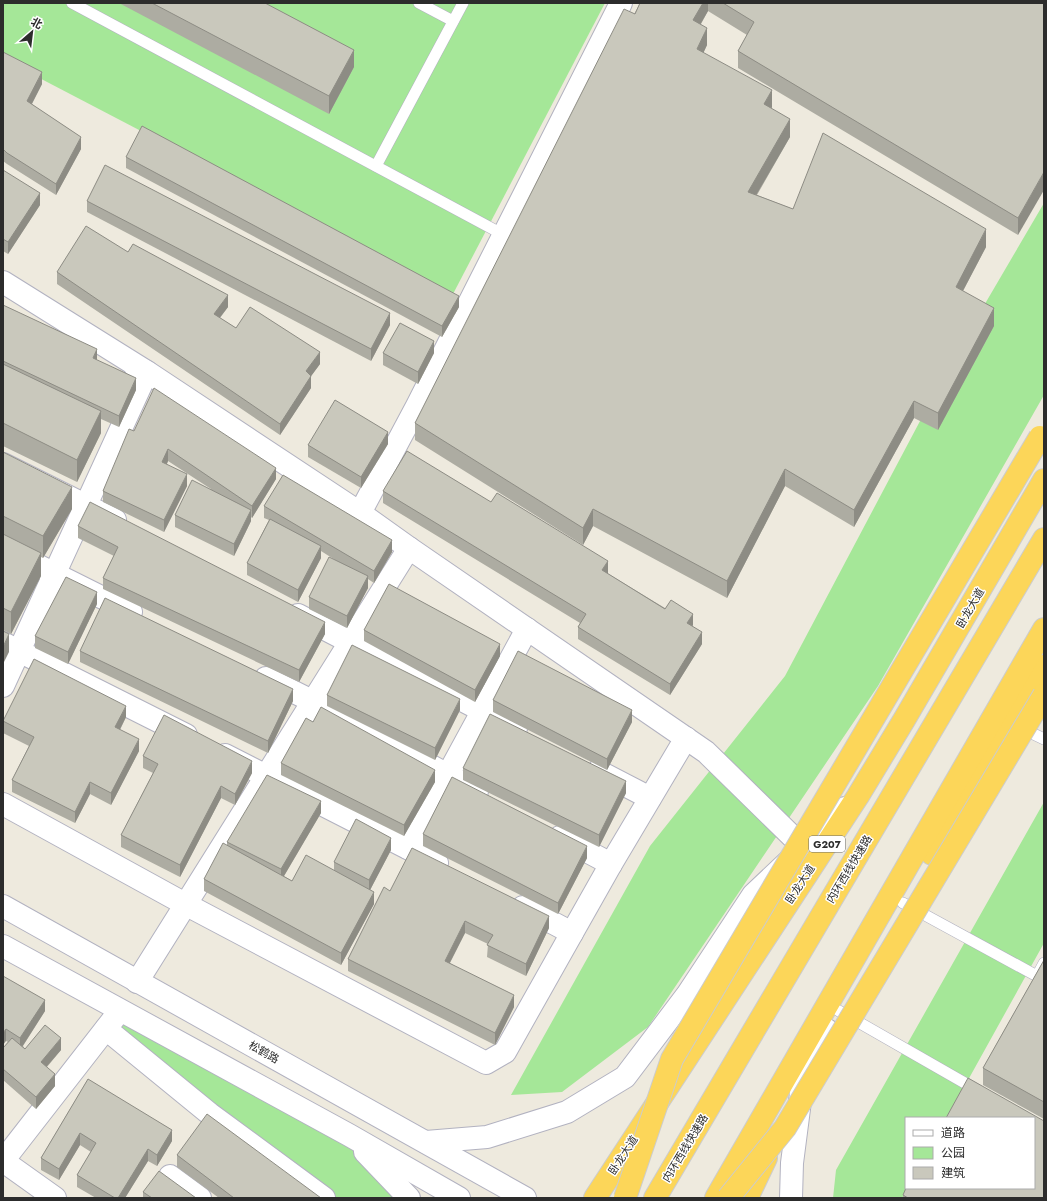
<svg xmlns="http://www.w3.org/2000/svg" width="1047" height="1201" font-family="Jost,'Noto Sans SC',sans-serif">
  <rect width="100%" height="100%" fill="#eeeade"/>
  <g fill="#a5e798">
    <polygon points="3,3 605,3 453,294 3,59"/>
    <polygon points="1044,203 1044,395 878,686 648,1027 562,1092 511,1095 650,846 785,676 955,355"/>
    <polygon points="1044,802 1044,943 947,1118 906,1118 906,1188 908,1188 902,1198 833,1198 836,1170"/>
    <polygon points="121,1010 349,1135 409,1198 324,1198 106,1029"/>
  </g>
  <g fill="none" stroke-linecap="round" stroke-linejoin="round">
    <defs>
      <g id="service">
        <polyline points="72,3 504,235"/>
        <polyline points="419,3 453,21"/>
        <polyline points="376,166 463,3"/>
        <polyline points="1021,728 1044,739"/>
        <polyline points="903,903 1037,976 1044,963"/>
        <polyline points="839,1011 977,1090"/>
      </g>
      <g id="minor">
        <polyline points="3,282 147,372 360,513 409,548 706,752 804,848"/>
        <polyline points="3,464 115,520"/>
        <polyline points="360,513 417,406 621,3"/>
        <polyline points="3,548 131,612"/>
        <polyline points="298,615 516,728"/>
        <polyline points="3,643 186,735"/>
        <polyline points="266,678 312,701 477,791"/>
        <polyline points="3,686 147,372 135,366"/>
        <polyline points="225,755 437,863"/>
        <polyline points="598,771 650,798"/>
        <polyline points="3,804 185,904 486,1063 505,1052 572,933 523,907"/>
        <polyline points="560,837 611,864 572,933"/>
        <polyline points="408,848 527,629"/>
        <polyline points="611,864 686,738"/>
        <polyline points="137,982 409,548"/>
        <polyline points="106,1029 210,1114 324,1198"/>
        <polyline points="170,1176 200,1198"/>
        <polyline points="55,1198 3,1161 115,1017"/>
      </g>
      <g id="secondary">
        <polyline points="3,906 525,1198"/>
        <polyline points="3,946 349,1135 459,1198"/>
        <polyline points="426,1142 487,1137 567,1112 625,1077 687,995 753,895 845,808"/>
        <polyline points="365,1152 409,1198"/>
        <polyline points="791,1198 792,1163 803,1078 827,1030"/>
      </g>
      <g id="trunk">
        <polyline points="932,854 1044,666"/>
        <polyline points="595,1198 858,796 904,720 1044,480"/>
        <polyline points="655,1198 1044,539"/>
        <polyline points="716,1198 1044,629"/>
        <polyline points="747,1198 766,1158"/>
      </g>
    </defs>
    <use href="#service" stroke="#b2b2c0" stroke-width="12"/>
    <use href="#minor" stroke="#b2b2c0" stroke-width="24"/>
    <use href="#secondary" stroke="#b2b2c0" stroke-width="24"/>
    <use href="#trunk" stroke="#ccc" stroke-width="24"/>
    <use href="#service" stroke="#fff" stroke-width="11"/>
    <use href="#minor" stroke="#fff" stroke-width="22"/>
    <use href="#secondary" stroke="#fff" stroke-width="22"/>
    <use href="#trunk" stroke="#fcd659" stroke-width="22"/>
    <defs>
      <g id="trunk-bridge">
        <polyline points="625,1198 672,1059 1040,437"/>
        <polyline points="728,1198 785,1128 1044,695"/>
      </g>
    </defs>
    <use href="#trunk-bridge" stroke="#ccc" stroke-width="24" stroke-linecap="butt"/>
    <use href="#trunk-bridge" stroke="#fcd659" stroke-width="22"/>
  </g>
  <g fill="#adaca2">
    <polygon points="119,3 265,3 354,67 329,114"/>
    <polygon points="640,3 1044,3 1018,235 738,68 738,51 747,35 708,11 701,24 707,45 703,53 772,107 771,109 790,137 757,195 793,209 986,247 963,291 994,326 938,430 914,418 854,527 785,486 727,598 593,526 583,545 415,440 415,423"/>
    <polygon points="3,52 42,84 32,104 81,149 56,195 7,164 3,161"/>
    <polygon points="126,157 459,307 442,337 126,168"/>
    <polygon points="3,170 40,205 8,254 3,251"/>
    <polygon points="87,201 390,325 371,361 87,212"/>
    <polygon points="128,252 228,307 220,318 236,328 320,364 311,376 311,388 280,435 57,284 57,272"/>
    <polygon points="3,305 97,360 136,390 119,427 101,419 101,433 77,482 3,446"/>
    <polygon points="383,353 434,353 418,384 383,365"/>
    <polygon points="134,431 276,479 252,518 251,517 251,521 234,556 175,527 175,515 211,489 168,461 167,464 187,486 164,532 103,502 103,491"/>
    <polygon points="388,444 361,488 308,457 308,445"/>
    <polygon points="3,452 72,509 43,558 41,557 41,576 11,634 3,630"/>
    <polygon points="383,491 608,573 607,573 693,625 692,626 702,644 670,695 578,639 578,627 580,623 383,503"/>
    <polygon points="264,506 392,552 374,583 368,579 368,588 347,628 309,609 309,597 340,563 321,551 321,558 298,602 247,575 247,563 269,520 264,518"/>
    <polygon points="78,526 325,634 299,682 103,589 103,578 114,556 78,538"/>
    <polygon points="97,604 68,664 35,648 35,636"/>
    <polygon points="364,630 500,656 475,702 364,641"/>
    <polygon points="80,651 293,701 268,753 80,662"/>
    <polygon points="327,695 460,710 435,760 327,706"/>
    <polygon points="493,700 632,722 607,770 493,712"/>
    <polygon points="126,717 120,730 139,751 111,805 90,794 75,823 12,792 12,780 29,746 3,733 3,721"/>
    <polygon points="313,722 435,782 404,836 281,775 281,763"/>
    <polygon points="143,756 252,773 235,805 221,798 180,877 121,847 121,835 153,773 143,768"/>
    <polygon points="463,768 626,793 599,847 463,780"/>
    <polygon points="321,813 284,876 292,881 334,870 334,862 391,850 370,890 374,904 341,965 204,891 204,879 227,845 227,842"/>
    <polygon points="423,834 587,858 558,914 423,846"/>
    <polygon points="390,891 549,928 526,976 487,957 488,944 465,933 450,963 514,1007 495,1045 348,971 348,959"/>
    <polygon points="1044,960 1044,1119 983,1085 983,1068"/>
    <polygon points="3,976 45,1011 23,1046 25,1049 61,1050 47,1067 55,1086 36,1109 3,1080 3,1048 8,1042 6,1041"/>
    <polygon points="88,1079 172,1141 157,1166 148,1161 125,1198 96,1198 77,1187 77,1175 91,1152 80,1145 59,1180 41,1170 41,1158"/>
    <polygon points="177,1155 321,1198 219,1198 177,1167"/>
    <polygon points="143,1192 196,1198 143,1198"/>
    <polygon points="903,1195 1044,1198 903,1198"/>
  </g>
  <g fill="#8d8c84">
    <polygon points="703,3 708,3 708,11 693,37 693,20"/>
    <polygon points="707,28 707,45 697,67 697,49"/>
    <polygon points="354,50 354,67 329,114 329,96"/>
    <polygon points="42,72 42,84 27,113 27,101"/>
    <polygon points="772,90 772,107 764,122 764,104"/>
    <polygon points="790,119 790,137 748,209 748,192"/>
    <polygon points="81,137 81,149 56,195 56,184"/>
    <polygon points="1044,172 1044,190 1018,235 1018,218"/>
    <polygon points="40,193 40,205 8,254 8,242"/>
    <polygon points="986,229 986,247 956,304 956,287"/>
    <polygon points="228,295 228,307 214,325 214,314"/>
    <polygon points="459,296 459,307 442,337 442,326"/>
    <polygon points="994,308 994,326 938,430 938,413"/>
    <polygon points="390,313 390,325 371,361 371,349"/>
    <polygon points="434,341 434,353 418,384 418,372"/>
    <polygon points="97,349 97,361 93,358"/>
    <polygon points="320,352 320,364 306,383 306,371"/>
    <polygon points="311,376 311,388 280,435 280,424"/>
    <polygon points="136,378 136,390 119,427 119,416"/>
    <polygon points="914,401 914,418 854,527 854,510"/>
    <polygon points="101,411 101,433 77,482 77,460"/>
    <polygon points="388,432 388,444 361,488 361,477"/>
    <polygon points="168,449 168,461 162,474 162,462"/>
    <polygon points="276,468 276,479 252,518 252,506"/>
    <polygon points="785,469 785,486 727,598 727,581"/>
    <polygon points="187,474 187,486 164,532 164,520"/>
    <polygon points="72,487 72,509 43,558 43,536"/>
    <polygon points="593,509 593,526 583,545 583,528"/>
    <polygon points="251,510 251,521 234,556 234,544"/>
    <polygon points="392,540 392,552 374,583 374,571"/>
    <polygon points="321,546 321,558 298,602 298,590"/>
    <polygon points="41,553 41,576 11,634 11,612"/>
    <polygon points="608,561 608,573 602,582 602,570"/>
    <polygon points="368,576 368,588 347,628 347,616"/>
    <polygon points="97,592 97,604 68,664 68,652"/>
    <polygon points="693,614 693,625 687,635 687,623"/>
    <polygon points="325,622 325,634 299,682 299,670"/>
    <polygon points="702,632 702,644 670,695 670,684"/>
    <polygon points="9,634 9,652 3,664 3,647"/>
    <polygon points="500,644 500,656 475,702 475,690"/>
    <polygon points="293,689 293,701 268,753 268,741"/>
    <polygon points="460,699 460,710 435,760 435,748"/>
    <polygon points="126,706 126,717 115,739 115,727"/>
    <polygon points="632,710 632,722 607,770 607,759"/>
    <polygon points="139,739 139,751 111,805 111,793"/>
    <polygon points="252,761 252,773 235,805 235,794"/>
    <polygon points="435,770 435,782 404,836 404,825"/>
    <polygon points="626,781 626,793 599,847 599,835"/>
    <polygon points="90,782 90,794 75,823 75,812"/>
    <polygon points="221,786 221,798 180,877 180,865"/>
    <polygon points="321,801 321,813 281,881 281,869"/>
    <polygon points="391,838 391,850 369,892 369,880"/>
    <polygon points="587,846 587,858 558,914 558,903"/>
    <polygon points="374,892 374,904 341,965 341,953"/>
    <polygon points="549,916 549,928 526,976 526,964"/>
    <polygon points="465,921 465,933 445,972 445,961"/>
    <polygon points="514,995 514,1007 495,1045 495,1033"/>
    <polygon points="45,1000 45,1011 20,1050 20,1038"/>
    <polygon points="6,1029 6,1041 3,1045 3,1033"/>
    <polygon points="61,1038 61,1050 41,1073 41,1062"/>
    <polygon points="55,1074 55,1086 36,1109 36,1097"/>
    <polygon points="172,1130 172,1141 157,1166 157,1155"/>
    <polygon points="80,1133 80,1145 59,1180 59,1169"/>
    <polygon points="148,1149 148,1161 125,1198 118,1198"/>
  </g>
  <g fill="#c9c8bc" stroke="#8d8c84">
    <polygon points="152,3 265,3 354,50 329,96"/>
    <polygon points="640,3 703,3 693,20 707,28 697,49 772,90 764,104 790,119 748,192 793,209 823,133 986,229 956,287 994,308 938,413 914,401 854,510 785,469 727,581 593,509 583,528 415,423 624,9 635,14"/>
    <polygon points="723,3 1044,3 1044,172 1018,218 738,51 754,22"/>
    <polygon points="3,52 42,72 27,101 81,137 56,184 7,153 3,149"/>
    <polygon points="142,126 459,296 442,326 126,157"/>
    <polygon points="105,165 390,313 371,349 87,201"/>
    <polygon points="3,170 40,193 8,242 3,239"/>
    <polygon points="86,226 128,252 133,244 228,295 214,314 236,328 250,307 320,352 306,371 311,376 280,424 57,272"/>
    <polygon points="3,305 97,349 93,358 136,378 119,416 3,361"/>
    <polygon points="400,323 434,341 418,372 383,353"/>
    <polygon points="3,364 101,411 77,460 3,423"/>
    <polygon points="154,388 276,468 252,506 168,449 162,462 187,474 164,520 103,491 129,429 134,431"/>
    <polygon points="335,400 388,432 361,477 308,445"/>
    <polygon points="407,451 491,502 497,493 608,561 602,570 665,609 671,600 693,614 687,623 702,632 670,684 578,627 586,614 383,491"/>
    <polygon points="3,452 72,487 43,536 3,516"/>
    <polygon points="283,475 392,540 374,571 264,506"/>
    <polygon points="192,480 251,510 234,544 175,515"/>
    <polygon points="90,502 325,622 299,670 103,578 118,547 78,526"/>
    <polygon points="270,519 321,546 298,590 247,563"/>
    <polygon points="3,534 41,553 11,612 3,608"/>
    <polygon points="329,557 368,576 347,616 309,597"/>
    <polygon points="66,577 97,592 68,652 35,636"/>
    <polygon points="389,584 500,644 475,690 364,630"/>
    <polygon points="105,598 293,689 268,741 80,651"/>
    <polygon points="3,631 9,634 3,647"/>
    <polygon points="352,645 460,699 435,748 327,695"/>
    <polygon points="518,651 632,710 607,759 493,700"/>
    <polygon points="34,659 126,706 115,727 139,739 111,793 90,782 75,812 12,780 34,737 3,721"/>
    <polygon points="321,707 435,770 404,825 281,763 306,718 313,722"/>
    <polygon points="490,714 626,781 599,835 463,768"/>
    <polygon points="164,715 252,761 235,794 221,786 180,865 121,835 158,764 143,756"/>
    <polygon points="267,775 321,801 281,869 227,842"/>
    <polygon points="452,777 587,846 558,903 423,834"/>
    <polygon points="356,819 391,838 369,880 334,862"/>
    <polygon points="223,843 292,881 306,855 374,892 341,953 204,879"/>
    <polygon points="412,848 549,916 526,964 487,945 493,935 465,921 445,961 514,995 495,1033 348,959 384,887 390,891"/>
    <polygon points="1044,960 1044,1102 983,1068"/>
    <polygon points="3,976 45,1000 20,1038 6,1029 3,1033"/>
    <polygon points="45,1025 61,1038 41,1062 55,1074 36,1097 3,1069 3,1048 12,1038 25,1049"/>
    <polygon points="968,1078 1044,1121 1044,1198 908,1198 903,1195 906,1188 1034,1188 1034,1118 946,1118"/>
    <polygon points="88,1079 172,1130 157,1155 148,1149 118,1198 115,1198 77,1175 96,1143 80,1133 59,1169 41,1158"/>
    <polygon points="207,1114 321,1198 234,1198 177,1155"/>
    <polygon points="159,1171 196,1198 152,1198 143,1192"/>
  </g>
  <g text-anchor="middle" dominant-baseline="central" stroke-width="3" stroke-linejoin="round" paint-order="stroke">
    <rect fill="#fff" stroke="#6b6b6b" stroke-width="1" x="809" y="836" width="36" height="16" rx="3"/>
    <g font-size="10" font-weight="bold" fill="#2c2c2c">
      <text x="827" y="844">G207</text>
    </g>
    <g font-size="11" fill="#2c2c2c" stroke="#fff">
      <text transform="translate(970 608) rotate(-60)">卧龙大道</text>
      <text transform="translate(849 869) rotate(-59)">内环西线快速路</text>
      <text transform="translate(800 884) rotate(-57)">卧龙大道</text>
      <text transform="translate(264 1052) rotate(29)">松鹤路</text>
      <text transform="translate(685 1148) rotate(-59)">内环西线快速路</text>
      <text transform="translate(623 1155) rotate(-57)">卧龙大道</text>
    </g>
  </g>
  <rect width="1047" height="1201" fill="none" stroke="#2c2c2c" stroke-width="8"/>
  <rect x="905" y="1117" width="130" height="72" fill="#ffffff" stroke="#ababab"/>
  <rect x="913" y="1130" width="20" height="6" fill="#ffffff" stroke="#ababab"/>
  <text x="941" y="1137" font-size="12" fill="#2c2c2c">道路</text>
  <rect x="913" y="1147" width="20" height="12" fill="#a5e798" stroke="#ababab"/>
  <text x="941" y="1157" font-size="12" fill="#2c2c2c">公园</text>
  <rect x="913" y="1167" width="20" height="12" fill="#c9c8bc" stroke="#ababab"/>
  <text x="941" y="1177" font-size="12" fill="#2c2c2c">建筑</text>
  <g transform="translate(32 32) rotate(28)" stroke="#ffffff" stroke-width="3" paint-order="stroke">
  <path d="M0-3L7 15L0 10L-7 15Z" fill="#2c2c2c"/>
  <text y="-6" font-size="11" font-weight="bold" text-anchor="middle" fill="#2c2c2c">北</text>
  </g>
</svg>
